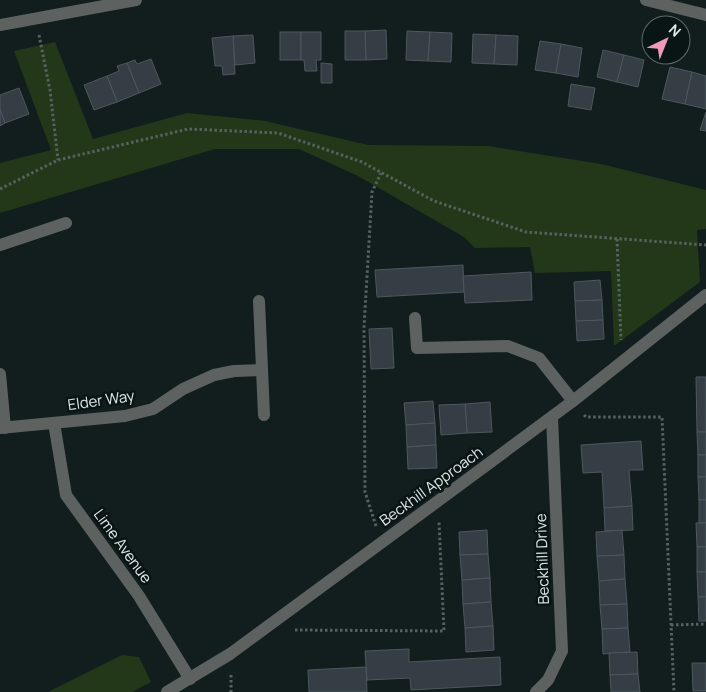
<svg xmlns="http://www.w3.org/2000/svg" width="706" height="692" font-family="Manrope,sans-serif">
  <rect width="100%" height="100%" fill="#121d1e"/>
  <g fill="#233819">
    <polygon points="55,42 93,139 187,113 265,121 368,145 488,146 601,164 706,190 706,229 697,230 700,282 614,346 611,271 535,273 530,247 475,248 464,237 358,176 299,149 215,149 0,213 0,163 51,150 14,51"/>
    <polygon points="122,655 139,657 151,682 132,692 48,692"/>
  </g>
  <g fill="#343e44" stroke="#4d585e">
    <polygon points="386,30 387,59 366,60 365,31"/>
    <polygon points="345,31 365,31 366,60 345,60"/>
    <polygon points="407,31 430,32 428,61 406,60"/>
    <rect x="280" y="32" width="21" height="28"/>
    <polygon points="301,32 321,32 321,60 316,60 317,71 305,71 304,60 301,60"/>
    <polygon points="430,32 452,33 451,62 428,61"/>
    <polygon points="473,34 496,35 494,64 472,63"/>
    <polygon points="253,35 255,63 235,65 233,36"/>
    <polygon points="496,35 518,36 517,65 494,64"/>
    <polygon points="233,36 235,74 223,75 222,66 215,66 212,38"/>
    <polygon points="540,41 561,44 556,73 535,70"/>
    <polygon points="561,44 582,48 578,77 556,73"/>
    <polygon points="603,50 624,55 617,82 597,77"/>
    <polygon points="624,55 644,60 638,87 617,82"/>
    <polygon points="151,59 161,84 139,93 127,63 135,60 137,64"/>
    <polygon points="127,63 139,93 117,102 107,76 119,71 117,66"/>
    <polygon points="321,63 332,64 332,83 321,83"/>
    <polygon points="670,67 692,72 685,104 662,99"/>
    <polygon points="692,72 706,76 706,109 685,104"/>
    <polygon points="107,76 117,102 94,110 84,85"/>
    <polygon points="571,84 595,88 591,110 568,106"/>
    <polygon points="19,88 29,114 5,123 0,109 0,95"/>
    <polygon points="0,109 5,123 0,126"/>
    <polygon points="706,112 706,131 700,130"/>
    <polygon points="463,265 464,292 377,297 375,270"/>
    <polygon points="531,272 532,300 465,303 463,276"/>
    <polygon points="600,280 602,300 575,301 574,282"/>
    <polygon points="602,300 603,320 576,321 575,301"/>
    <polygon points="603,320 604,339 577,341 576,321"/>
    <polygon points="392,328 394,368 371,369 369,329"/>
    <polygon points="696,377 706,377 706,432 697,432"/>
    <polygon points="433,401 435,423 406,425 404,403"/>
    <polygon points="490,402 492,432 467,433 465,404"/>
    <polygon points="465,404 467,433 441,435 439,405"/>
    <polygon points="435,423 436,445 407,447 406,425"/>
    <polygon points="697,432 706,432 706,455 698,455"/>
    <polygon points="641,441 643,470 629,470 632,506 604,508 602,472 583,473 581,445"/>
    <polygon points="436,445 437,468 408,469 407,447"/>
    <rect x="698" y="455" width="8" height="22"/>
    <polygon points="698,477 706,477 706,500 699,500"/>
    <rect x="699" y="500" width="7" height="23"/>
    <polygon points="632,506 633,530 605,531 604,508"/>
    <polygon points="696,523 706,523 706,547 697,547"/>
    <polygon points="487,530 488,554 460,555 459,532"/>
    <polygon points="622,530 624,555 597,556 596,532"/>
    <rect x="697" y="547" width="9" height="25"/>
    <polygon points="488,554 490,578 462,580 460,555"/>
    <polygon points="624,555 625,579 599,581 597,556"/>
    <polygon points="697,572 706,572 706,597 698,597"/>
    <polygon points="490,578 491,602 463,604 462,580"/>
    <polygon points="625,579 627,604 600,605 599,581"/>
    <polygon points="698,597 706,597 706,621 699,621"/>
    <polygon points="491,602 493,626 465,628 463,604"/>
    <polygon points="627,604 628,628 602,629 600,605"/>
    <polygon points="493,626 494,650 466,652 465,628"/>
    <polygon points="628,628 630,652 603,654 602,629"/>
    <polygon points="409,649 409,662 500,657 501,685 411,690 410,678 367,680 365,651"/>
    <polygon points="637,652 638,674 610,675 609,653"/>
    <polygon points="692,663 706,663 706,691 693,691"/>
    <polygon points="366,667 367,692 309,692 308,670"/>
    <polygon points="638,674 640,692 611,692 610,675"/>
  </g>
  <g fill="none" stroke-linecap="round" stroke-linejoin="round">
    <g stroke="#576161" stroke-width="3" stroke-dasharray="2.5 2.5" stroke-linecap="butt">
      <polyline points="39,35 50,90 58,160"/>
      <polyline points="0,189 58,160 188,129 278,133 362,162 434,201 526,232 706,245"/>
      <polyline points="617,239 621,340"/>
      <polyline points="584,415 586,417 662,417 674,692"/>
      <polyline points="376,526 365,492 364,327 372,192 381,173"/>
      <polyline points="671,625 706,624"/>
      <polyline points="295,630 444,631 439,522"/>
      <polyline points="231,675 231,692"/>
    </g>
    <g stroke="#5d6260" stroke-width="12">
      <polyline points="0,245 66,223"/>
      <polyline points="259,301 264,415"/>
      <polyline points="415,318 417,348 508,346 539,358 573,401"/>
      <polyline points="0,374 5,428"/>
      <polyline points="54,423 66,495 139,596 190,679"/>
      <polyline points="0,428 125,416 153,409 183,389 214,375 234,371 262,370"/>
      <polyline points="167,692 230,654 438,501 573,401 706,295"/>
      <polyline points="536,692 548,680 562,651 552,417"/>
    </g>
    <g stroke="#5d6260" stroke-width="12">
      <polyline points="646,0 706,15"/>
      <polyline points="0,25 136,0"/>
    </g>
  </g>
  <g text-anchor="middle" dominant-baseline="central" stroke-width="5" stroke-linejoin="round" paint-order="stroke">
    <g font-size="15" fill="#e0e8e8" stroke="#091415">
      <text transform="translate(101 400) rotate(-8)">Elder Way</text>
      <text transform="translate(431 486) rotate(-36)">Beckhill Approach</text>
      <text transform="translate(123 546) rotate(54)">Lime Avenue</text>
      <text transform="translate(542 559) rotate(-92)">Beckhill Drive</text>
    </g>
  </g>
  <g transform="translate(666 40) rotate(43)"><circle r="24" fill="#091415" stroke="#5f6969"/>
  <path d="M0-4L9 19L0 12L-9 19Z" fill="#ef9ab8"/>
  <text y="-8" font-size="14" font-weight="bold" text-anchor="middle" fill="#e0e8e8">N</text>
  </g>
</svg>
